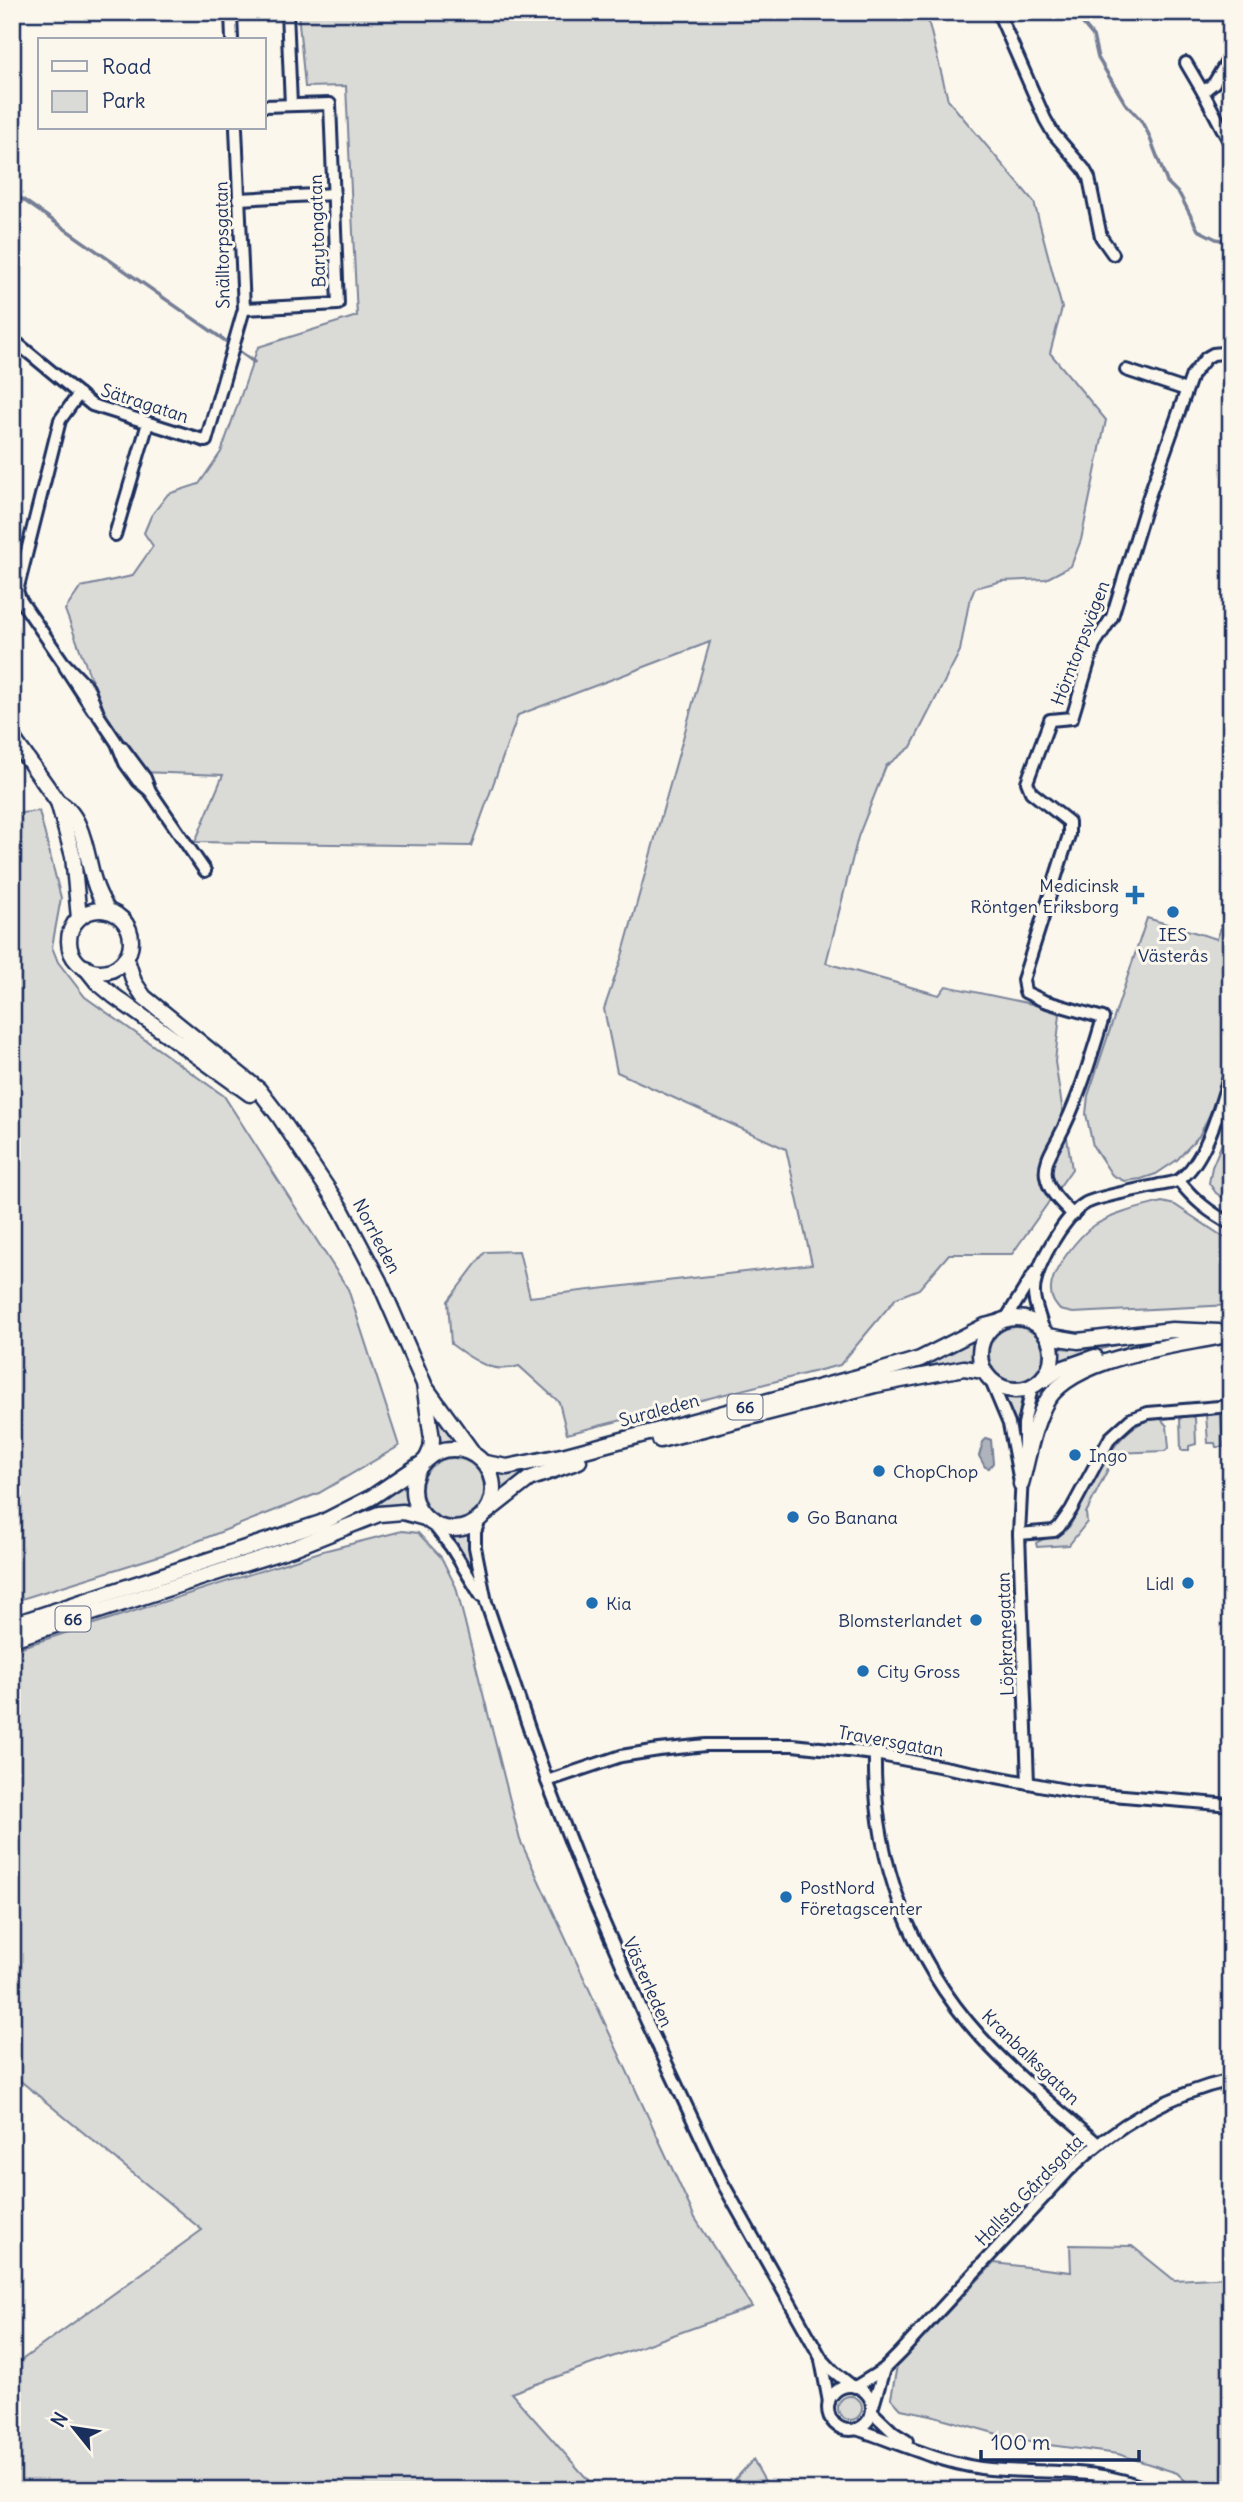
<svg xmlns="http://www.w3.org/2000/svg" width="1243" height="2502" font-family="Delius,sans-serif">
  <rect width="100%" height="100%" fill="#fbf7ec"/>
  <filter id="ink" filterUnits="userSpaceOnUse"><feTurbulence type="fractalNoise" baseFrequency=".0143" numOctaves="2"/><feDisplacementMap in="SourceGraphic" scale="14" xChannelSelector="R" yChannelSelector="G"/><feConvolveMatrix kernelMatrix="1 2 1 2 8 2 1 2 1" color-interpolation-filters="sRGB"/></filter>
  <g filter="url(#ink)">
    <g fill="#dadad7" stroke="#7a849a" stroke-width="2">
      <path d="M298 12H926L948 100 1034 202 1062 308 1050 353 1106 420 1081 540 1071 566 1046 579 1002 581 975 588 969 602 960 651 911 747 886 766 858 837 826 963 939 995 946 986 1032 1004 1060 1014 1055 1062 1072 1169 1012 1254H949L919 1289 896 1298 840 1365 567 1434 559 1402 519 1366C492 1375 472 1359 451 1344L448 1301 485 1252 519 1251 530 1297 812 1264 786 1149 617 1072 604 1009 622 956 710 642 518 715 471 846 195 842 223 775 140 772 109 726 65 610 81 587 132 576 153 546 144 533 151 516 168 494 199 484 221 452 258 347 357 316 346 86 305 87Z"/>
      <polygon points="39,811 61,898 52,947 58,962 85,997 224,1096 348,1289 399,1446 319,1493 165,1554 12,1602 12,814"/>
      <polygon points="1231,898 1231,1056 1214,1106 1199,1136 1177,1160 1156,1174 1141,1179 1124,1181 1112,1175 1093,1146 1086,1114 1088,1096 1147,918 1217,939"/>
      <polygon points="1231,1122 1231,1203 1216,1193 1209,1183 1212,1167"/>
      <path d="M1162 1202 1175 1205 1231 1242V1305L1073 1313 1060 1310C1055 1304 1051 1299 1051 1291 1049 1273 1079 1235 1095 1225 1115 1213 1139 1208 1162 1202Z"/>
      <circle cx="1016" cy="1354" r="27"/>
      <polygon points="977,1336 973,1348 974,1362 928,1365 928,1363"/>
      <polygon points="1115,1344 1115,1345 1083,1355 1059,1366 1060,1348 1071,1349"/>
      <polygon points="1005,1396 1022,1398 1020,1407 1019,1434"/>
      <polygon points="433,1406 458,1442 437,1444"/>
      <polygon points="1218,1413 1221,1416 1223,1447 1216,1447 1215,1443 1208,1443 1206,1414"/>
      <polygon points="1190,1415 1195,1418 1196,1444 1189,1446 1189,1450 1181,1450 1180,1418"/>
      <path d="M1161 1419 1167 1426 1169 1448 1165 1451 1116 1453 1086 1513 1087 1522 1069 1545 1037 1547 1036 1543C1047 1536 1059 1536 1069 1527 1089 1495 1115 1416 1161 1419Z"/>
      <circle cx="453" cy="1489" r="31"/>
      <polygon points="542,1464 501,1492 498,1472"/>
      <polygon points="407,1483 409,1505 390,1505 372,1509 372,1507"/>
      <polygon points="402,1531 418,1533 441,1557 456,1587 520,1840 695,2218 752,2307 511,2393 597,2490 12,2490 12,2367 202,2230 12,2074 12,1650 323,1551"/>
      <polygon points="469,1534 469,1548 475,1570 474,1572 450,1536"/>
      <polygon points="1070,2245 1132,2246 1174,2280 1231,2277 1231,2490 1195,2490 1177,2473 1118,2454 1049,2445 1001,2435 931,2415 901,2409 891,2398 897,2366 994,2263 1071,2272"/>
      <circle cx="850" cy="2408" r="12"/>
      <polygon points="753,2460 770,2490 725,2490"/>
      <polygon points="935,2483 1014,2490 924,2490"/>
    </g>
    <polygon fill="#afb3bb" stroke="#747e96" stroke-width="2" points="987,1438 991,1440 993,1463 989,1468 985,1467 979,1456 983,1442"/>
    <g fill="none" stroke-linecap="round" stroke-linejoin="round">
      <g stroke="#747e96" stroke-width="3.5">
        <polyline points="1073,12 1093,36 1098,58 1125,103 1140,119 1148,133 1167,182 1180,195 1198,230 1216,239 1231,242"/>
        <polyline points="12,192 227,342"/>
        <polyline points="236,349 254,362"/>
      </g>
      <defs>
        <g id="minor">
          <polyline points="231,12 232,40"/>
          <polyline points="287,12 291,105"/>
          <polyline points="998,12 1045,119 1053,133 1084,169 1089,178 1101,237 1113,254"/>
          <polyline points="1231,55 1214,83 1203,92 1231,145"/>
          <polyline points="1186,63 1203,92"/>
          <polyline points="238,199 334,194"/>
          <polyline points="244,309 338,304 330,104 264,106"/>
          <polyline points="12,339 92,405 206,441 244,309 236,128"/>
          <polyline points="1126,370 1186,390"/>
          <polyline points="79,394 60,420 17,591 21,601 63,662 88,688 99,716 117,743 125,763 138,781 150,791"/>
          <polyline points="115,535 148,423"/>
          <polyline points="65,667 93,710"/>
          <polyline points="122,747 145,778 150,791 205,871"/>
          <path d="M1179 1181C1194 1200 1209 1212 1231 1224"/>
          <path d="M1073 1215C1062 1203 1049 1193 1046 1176 1044 1163 1051 1152 1057 1141 1078 1102 1090 1061 1103 1018L1044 1001 1025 992 1023 980 1069 835V822L1031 792 1027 782 1050 720 1072 718 1094 645 1112 617 1148 499 1192 375 1206 358 1213 354 1231 352"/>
          <polyline points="1006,1319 1035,1272"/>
          <path d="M1043 1329C1040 1317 1034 1304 1034 1293 1033 1268 1065 1215 1086 1203 1099 1196 1142 1189 1159 1185 1165 1184 1174 1183 1179 1180 1207 1161 1221 1102 1231 1071"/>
          <polyline points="991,1381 1009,1424 1020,1482"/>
          <polyline points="1024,1457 1024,1424 1032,1387"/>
          <polyline points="1022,1476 1019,1534 1028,1783"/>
          <polyline points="480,1519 475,1532 475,1547 486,1602 547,1781 589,1889 647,2022 722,2182 821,2358 833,2371 852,2386"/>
          <polyline points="432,1523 451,1547 481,1596"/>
          <polyline points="1019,1534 1054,1531 1059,1527 1071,1510 1110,1438 1131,1419 1148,1413 1231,1406"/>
          <path d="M875 1754C873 1858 910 1959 980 2036 1015 2075 1058 2109 1098 2144"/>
          <polyline points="547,1781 621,1756 659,1750 706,1745 793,1745 875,1754 1076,1792 1231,1805"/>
          <polyline points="821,2360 829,2402"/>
          <circle cx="850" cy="2408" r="22"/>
          <path d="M855 2387 884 2369 900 2353 1068 2171C1114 2126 1168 2094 1231 2080"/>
          <polyline points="873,2406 884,2369"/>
          <polyline points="872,2412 894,2433 907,2441"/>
          <path d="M856 2429C900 2443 944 2465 990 2469 1047 2474 1095 2466 1149 2490"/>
        </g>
        <g id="major">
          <polyline points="12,737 58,802 73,856 79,918"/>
          <path d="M58 802C84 815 86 856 94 881 97 892 102 901 108 911"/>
          <circle cx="100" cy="941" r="31"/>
          <polyline points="126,957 134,982 144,997 259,1090 279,1116 341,1209 379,1281 424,1384 432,1439 431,1449 427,1458"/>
          <polyline points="85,967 97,982 114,996 250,1094"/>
          <circle cx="1016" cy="1354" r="36"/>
          <polyline points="1048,1336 1078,1341 1172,1330 1219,1332"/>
          <polyline points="1044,1380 1058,1370 1095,1357"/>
          <polyline points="426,1388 473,1453"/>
          <polyline points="660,1440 875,1385 964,1368 984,1371"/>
          <circle cx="453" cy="1489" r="40"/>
          <polyline points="485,1463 507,1467 566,1455 873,1373 920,1359 985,1326 997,1323"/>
          <path d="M1021 1484C1028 1459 1032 1430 1044 1406 1068 1355 1180 1346 1231 1334"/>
          <polyline points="487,1512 529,1479 579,1461"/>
          <polyline points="12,1625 321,1523 372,1497 421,1464"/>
          <polyline points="12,1639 296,1547 379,1514 403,1512 425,1518"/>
        </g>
      </defs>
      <use href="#minor" stroke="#1b2f5e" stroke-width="16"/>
      <use href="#major" stroke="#1b2f5e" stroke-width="19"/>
      <use href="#minor" stroke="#fbf7ec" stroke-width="10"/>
      <use href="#major" stroke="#fbf7ec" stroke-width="14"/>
    </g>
  </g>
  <g fill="#1f6fb2" stroke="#fbf7ec" stroke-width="2.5">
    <path d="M1131.5 884.5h7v7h7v7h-7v7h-7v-7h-7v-7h7z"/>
    <circle cx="1173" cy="912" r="7"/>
    <circle cx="1075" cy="1455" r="7"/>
    <circle cx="879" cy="1471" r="7"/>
    <circle cx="793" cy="1517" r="7"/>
    <circle cx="1188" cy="1583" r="7"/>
    <circle cx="592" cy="1603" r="7"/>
    <circle cx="976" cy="1620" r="7"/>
    <circle cx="863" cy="1671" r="7"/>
    <circle cx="786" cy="1897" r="7"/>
  </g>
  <g text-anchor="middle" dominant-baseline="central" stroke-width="6" stroke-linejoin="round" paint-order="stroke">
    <g fill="#fbf7ec" stroke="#5e6b89" stroke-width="2">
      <rect x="727.5" y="1394.5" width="35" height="25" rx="5"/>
      <rect x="55.5" y="1606.5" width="35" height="25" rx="5"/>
    </g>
    <g font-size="16" font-weight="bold" fill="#1b2f5e">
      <text x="745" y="1407">66</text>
      <text x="73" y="1619">66</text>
    </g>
    <g font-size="18" fill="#1b2f5e" stroke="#fbf7ec">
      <text transform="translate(317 231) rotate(-92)">Barytongatan</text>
      <text transform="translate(222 245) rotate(-91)">Snälltorpsgatan</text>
      <text transform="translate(145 403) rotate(18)">Sätragatan</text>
      <text transform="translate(1080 643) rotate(-69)">Hörntorpsvägen</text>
      <text transform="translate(377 1236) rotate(62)">Norrleden</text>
      <text transform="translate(659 1410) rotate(-15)">Suraleden</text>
      <text transform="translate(1005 1634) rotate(-92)">Löpkranegatan</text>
      <text transform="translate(891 1741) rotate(10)">Traversgatan</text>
      <text transform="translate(648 1982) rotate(66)">Västerleden</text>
      <text transform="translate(1031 2057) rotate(44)">Kranbalksgatan</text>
      <text transform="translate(1029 2190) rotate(-46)">Hallsta Gårdsgata</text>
    </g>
    <g font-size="18" fill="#1b2f5e" stroke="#fbf7ec" text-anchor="start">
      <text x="1119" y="885" text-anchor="end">Medicinsk<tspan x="1119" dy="21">Röntgen Eriksborg</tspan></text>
      <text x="1173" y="934" text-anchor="middle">IES<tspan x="1173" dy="21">Västerås</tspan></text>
      <text x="1089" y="1455">Ingo</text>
      <text x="893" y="1471">ChopChop</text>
      <text x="807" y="1517">Go Banana</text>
      <text x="1174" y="1583" text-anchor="end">Lidl</text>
      <text x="606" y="1603">Kia</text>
      <text x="962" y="1620" text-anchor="end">Blomsterlandet</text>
      <text x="877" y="1671">City Gross</text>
      <text x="800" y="1887">PostNord<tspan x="800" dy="21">Företagscenter</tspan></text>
    </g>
  </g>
  <rect width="1243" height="2502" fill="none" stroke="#fbf7ec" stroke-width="42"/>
  <rect x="21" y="21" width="1201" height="2460" fill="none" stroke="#1b2f5e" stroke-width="2.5" filter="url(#ink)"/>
  <rect x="38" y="38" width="228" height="91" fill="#fbf7ec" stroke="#a1a7b3" stroke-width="2"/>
  <rect x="52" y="61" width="35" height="10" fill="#fbf7ec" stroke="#a1a7b3" stroke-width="2"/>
  <text x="102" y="74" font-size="21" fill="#1b2f5e">Road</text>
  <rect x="52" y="91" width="35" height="21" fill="#dadad7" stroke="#a1a7b3" stroke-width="2"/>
  <text x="102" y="108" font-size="21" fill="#1b2f5e">Park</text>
  <g transform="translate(74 2428) rotate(300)" stroke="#fbf7ec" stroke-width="5" paint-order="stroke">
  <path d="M0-5L12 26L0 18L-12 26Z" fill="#1b2f5e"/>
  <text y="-10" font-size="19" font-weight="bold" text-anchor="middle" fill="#1b2f5e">N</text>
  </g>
  <path d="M981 2450v10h158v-10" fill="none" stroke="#1b2f5e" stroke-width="3.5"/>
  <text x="991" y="2450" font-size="21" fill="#1b2f5e" stroke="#fbf7ec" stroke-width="5" paint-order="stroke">100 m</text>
</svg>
